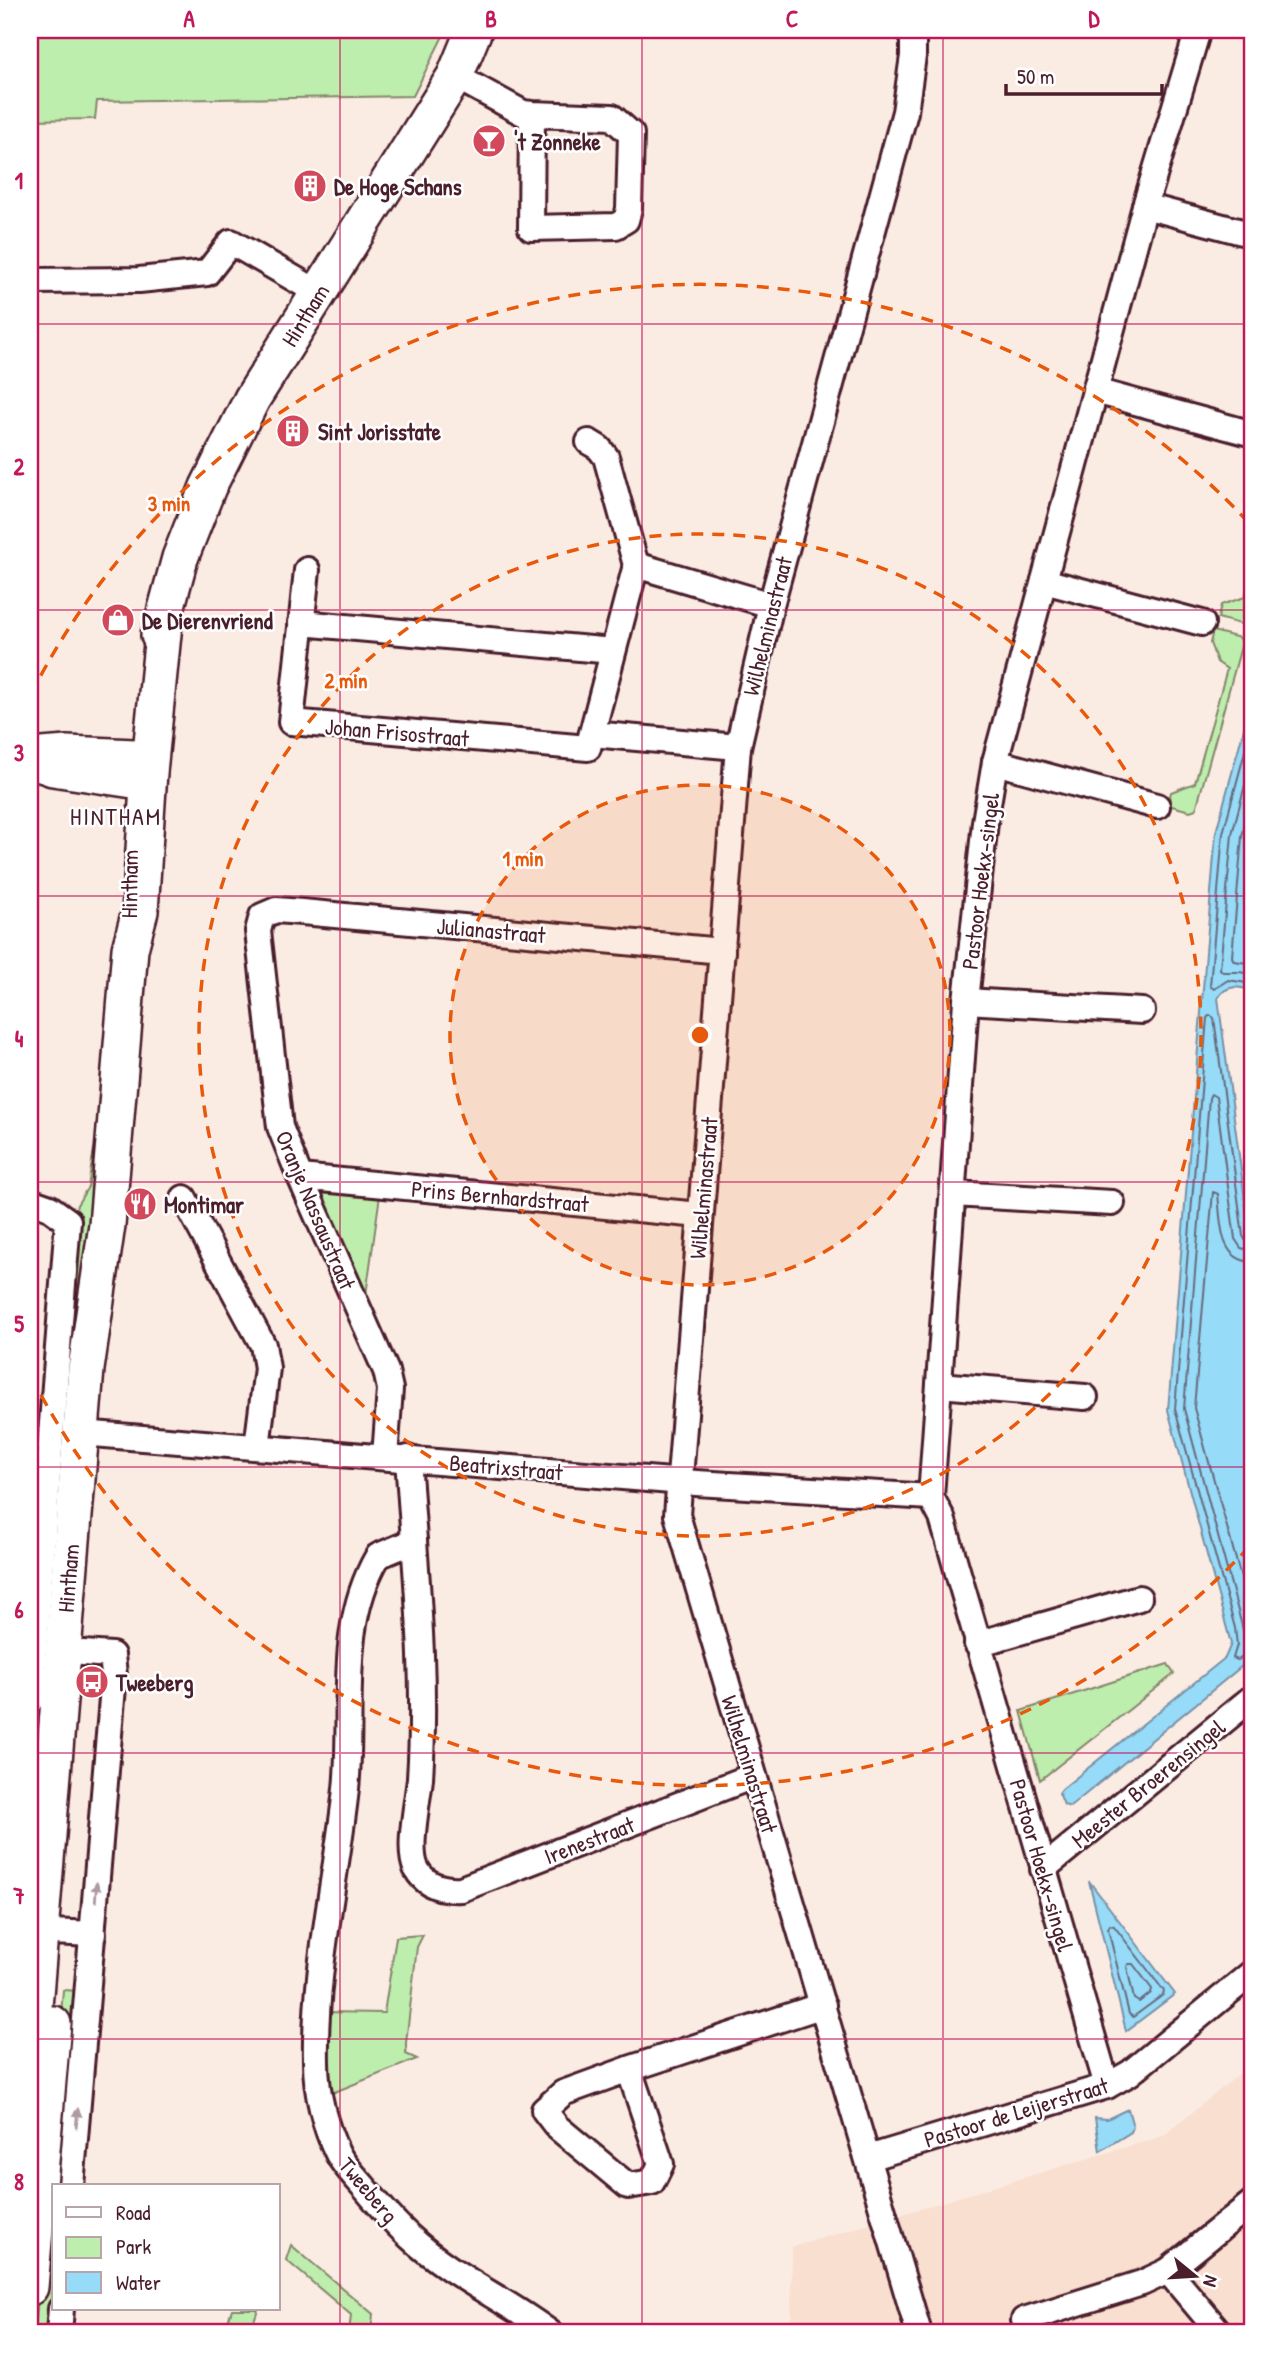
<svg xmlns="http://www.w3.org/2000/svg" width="1283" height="2363" font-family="'Patrick Hand',sans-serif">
  <rect width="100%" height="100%" fill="#fbece3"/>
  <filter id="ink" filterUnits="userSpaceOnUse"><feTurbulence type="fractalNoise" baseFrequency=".0143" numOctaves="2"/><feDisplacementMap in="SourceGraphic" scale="14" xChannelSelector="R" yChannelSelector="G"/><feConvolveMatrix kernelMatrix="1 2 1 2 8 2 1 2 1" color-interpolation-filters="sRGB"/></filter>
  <g filter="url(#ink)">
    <polygon fill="#f8dfd0" points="1253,2063 1253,2333 791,2333 792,2247 1163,2136"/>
    <g fill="#beeead" stroke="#84866c" stroke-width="2">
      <polygon points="30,30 446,30 413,96 97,101 95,119 30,120"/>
      <polygon points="1253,566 1253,597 1246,622 1240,624 1218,618 1221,605 1245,597"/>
      <polygon points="1213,631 1240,638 1242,643 1196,809 1190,811 1168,805 1171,792 1195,783 1227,669 1217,662 1210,643"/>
      <polygon points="94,1149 100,1149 80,1349 65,1348 73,1221 77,1205 88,1187"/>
      <polygon points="330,1190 380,1195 365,1302 317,1201 322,1195"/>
      <polygon points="1168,1664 1174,1674 1040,1780 1021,1711"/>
      <polygon points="423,1935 417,1947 406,2043 406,2054 417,2059 327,2095 325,2012 384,2013 396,1937"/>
      <polygon points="63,1990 79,1991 61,2186 54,2186 54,2266 48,2333 35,2333"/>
      <polygon points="291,2245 373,2314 371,2333 349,2333 351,2315 286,2260"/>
      <polygon points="232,2309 258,2309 250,2333 224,2333"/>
    </g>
    <g fill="#96dbf8" stroke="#7890a6" stroke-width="2">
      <path d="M1253 695V991C1239 987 1227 983 1218 998L1253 1260V1657L1070 1807 1064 1805 1059 1793 1062 1789 1225 1658 1231 1644 1168 1410 1216 832Z"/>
      <polygon points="1089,1881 1175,1994 1126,2031"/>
      <polygon points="1128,2109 1133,2127 1131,2132 1100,2151 1095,2118 1107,2119"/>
    </g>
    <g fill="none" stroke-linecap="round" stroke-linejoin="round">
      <g stroke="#686a7d" stroke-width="2">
        <polyline points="1253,722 1223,833 1210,986 1214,989 1228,980 1253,984"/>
        <polyline points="1253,755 1232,834 1220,969 1223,972 1240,972 1253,975"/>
        <polyline points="1253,795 1242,836 1232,957 1234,961 1253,964"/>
        <polyline points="1253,1243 1246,1241 1243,1236 1214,1018 1210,1015 1207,1018 1175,1409 1235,1628 1237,1645 1233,1658 1238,1660 1248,1653 1253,1652"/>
        <polyline points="1253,1251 1241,1248 1235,1239 1216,1097 1211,1094 1209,1098 1184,1409 1246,1641 1253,1643"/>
        <path d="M1253 1262C1218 1261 1221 1220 1218 1194L1213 1192 1194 1408 1253 1621"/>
        <polygon points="1110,1925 1114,1926 1164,1991 1163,1995 1133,2017 1129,2014 1108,1929"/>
        <polygon points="1128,1964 1133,1964 1152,1989 1151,1993 1139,2002 1134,1999 1127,1967"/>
      </g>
      <defs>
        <g id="street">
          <polyline points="913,30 913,56 905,112 771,605 738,747 677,1515 919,2333"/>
          <polyline points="1252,30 1253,30"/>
          <polyline points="455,76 523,113 532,114 531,228 616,226 626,220 629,209 631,134 612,117 532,114"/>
          <polyline points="1145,206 1253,235"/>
          <polyline points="30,281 139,280 207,273 231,242 319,293"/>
          <polyline points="1095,391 1253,434"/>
          <polyline points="589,442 599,448 606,457 636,565 771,605"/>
          <polyline points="307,570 291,722 588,748 636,565"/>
          <polyline points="1044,581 1202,623"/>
          <polyline points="301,623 613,651"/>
          <polyline points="592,734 738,747"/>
          <polyline points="995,762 1157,806"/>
          <polyline points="966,1001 1142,1011"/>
          <polyline points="300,1177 700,1215"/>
          <polyline points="953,1194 1112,1203"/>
          <polyline points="184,1198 263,1345 267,1368 257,1447"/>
          <polyline points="30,1201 50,1208 68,1221 30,1701"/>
          <polyline points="939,1385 1085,1397"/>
          <polyline points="81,1433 696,1483 931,1497"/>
          <polyline points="385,1457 390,1389 386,1371 300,1177 280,1127 258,931 262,916 276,910 302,912 722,951"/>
          <path d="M408 1458C415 1564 427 1672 420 1778 418 1801 407 1848 416 1868 425 1886 443 1890 461 1889L753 1776"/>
          <path d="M414 1541 378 1556C336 1628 354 1711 346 1789 336 1880 314 1971 316 2062 316 2092 325 2128 338 2154 344 2166 356 2177 364 2187 379 2205 394 2223 411 2238 452 2276 505 2299 550 2333"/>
          <polyline points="977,1644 1139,1598"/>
          <polyline points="1043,1869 1253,1697"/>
          <polyline points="30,1931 93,1934"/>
          <polyline points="629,2069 661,2164 652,2182 628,2186 557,2127 544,2110 563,2093 629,2069 823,2005"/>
          <polyline points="1107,2086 942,1518 931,1497 966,1001 985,822 995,762 1145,206 1198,30"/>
          <polyline points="868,2158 1107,2086 1130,2073 1253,1972"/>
          <polyline points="71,2186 114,1675 112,1655 83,1653"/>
          <polyline points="1168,2271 1220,2333"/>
          <polyline points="1024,2320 1142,2283 1168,2271 1253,2202"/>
          <polyline points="59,2333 61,2309"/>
        </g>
        <g id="secondary">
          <polyline points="159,635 180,558 208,487 252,399 455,76 474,30"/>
          <polyline points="30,757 67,754 135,757 149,772 133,780 53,768 30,760"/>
          <polyline points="30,2056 86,1369 107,1225 130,949 140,911 149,772 165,614"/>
          <polyline points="30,2287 53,2024"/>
        </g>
      </defs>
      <use href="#street" stroke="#4a1f2b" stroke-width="30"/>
      <use href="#secondary" stroke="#4a1f2b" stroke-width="40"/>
      <use href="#street" stroke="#fff" stroke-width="24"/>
      <use href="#secondary" stroke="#fff" stroke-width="35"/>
    </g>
    <defs><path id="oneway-solid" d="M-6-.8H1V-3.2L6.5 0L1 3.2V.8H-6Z" transform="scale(1.75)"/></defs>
    <g fill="#ae9aa0">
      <use href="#oneway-solid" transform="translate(96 1892) rotate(-86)"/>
      <use href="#oneway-solid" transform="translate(77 2118) rotate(-85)"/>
    </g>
  </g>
  <path fill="none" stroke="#c2185b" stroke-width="2" stroke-opacity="0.55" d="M340 30V2333M642 30V2333M943 30V2333M30 324H1253M30 610H1253M30 896H1253M30 1182H1253M30 1467H1253M30 1753H1253M30 2039H1253"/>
  <circle cx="700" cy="1035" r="250" fill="#e8590c" fill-opacity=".12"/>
  <g fill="none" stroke="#e8590c" stroke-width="3.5" stroke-dasharray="12 9">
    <circle cx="700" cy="1035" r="250"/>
    <circle cx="700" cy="1035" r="501"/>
    <path d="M1249 1547A751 751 0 0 1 31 1376M31 694A751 751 0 0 1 1249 523"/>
  </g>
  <defs>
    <symbol id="bar-disc" viewBox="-11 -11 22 22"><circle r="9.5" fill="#d1495b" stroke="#fff"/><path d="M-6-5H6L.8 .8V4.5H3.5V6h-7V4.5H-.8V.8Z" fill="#fff"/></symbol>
    <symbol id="building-disc" viewBox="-11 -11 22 22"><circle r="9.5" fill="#d1495b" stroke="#fff"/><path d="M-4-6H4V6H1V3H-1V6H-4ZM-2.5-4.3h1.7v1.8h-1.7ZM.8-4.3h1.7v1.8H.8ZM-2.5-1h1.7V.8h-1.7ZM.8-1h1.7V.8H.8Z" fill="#fff"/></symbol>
    <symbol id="shop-disc" viewBox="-11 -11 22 22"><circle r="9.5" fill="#d1495b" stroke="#fff"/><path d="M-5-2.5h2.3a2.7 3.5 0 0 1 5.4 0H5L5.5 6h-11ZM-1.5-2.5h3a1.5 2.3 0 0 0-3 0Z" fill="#fff"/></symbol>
    <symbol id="restaurant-disc" viewBox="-11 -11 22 22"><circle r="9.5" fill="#d1495b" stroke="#fff"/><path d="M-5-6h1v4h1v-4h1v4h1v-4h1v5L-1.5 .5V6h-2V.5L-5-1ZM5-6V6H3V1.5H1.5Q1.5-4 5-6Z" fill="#fff"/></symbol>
    <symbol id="bus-disc" viewBox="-11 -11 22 22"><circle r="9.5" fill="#d1495b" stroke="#fff"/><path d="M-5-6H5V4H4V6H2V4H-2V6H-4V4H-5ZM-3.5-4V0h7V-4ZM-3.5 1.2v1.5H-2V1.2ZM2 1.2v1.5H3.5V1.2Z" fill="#fff"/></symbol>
  </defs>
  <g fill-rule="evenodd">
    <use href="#bar-disc" x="470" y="122" width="38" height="38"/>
    <use href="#building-disc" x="291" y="167" width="38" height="38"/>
    <use href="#building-disc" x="274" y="412" width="38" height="38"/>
    <use href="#shop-disc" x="99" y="601" width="38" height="38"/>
    <use href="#restaurant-disc" x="121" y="1185" width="38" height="38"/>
    <use href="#bus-disc" x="73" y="1663" width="38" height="38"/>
  </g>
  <g text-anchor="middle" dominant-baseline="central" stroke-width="5" stroke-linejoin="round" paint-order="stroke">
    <g font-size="23" font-weight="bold" fill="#4a1f2b" stroke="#fff" text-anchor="start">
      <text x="514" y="141">'t Zonneke</text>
      <text x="334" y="186">De Hoge Schans</text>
      <text x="318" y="431">Sint Jorisstate</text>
      <text x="142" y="620">De Dierenvriend</text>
      <text x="164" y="1204">Montimar</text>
      <text x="116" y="1682">Tweeberg</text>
    </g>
    <g font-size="23" fill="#4a1f2b" stroke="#fff">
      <text transform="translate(305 315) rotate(-58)">Hintham</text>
      <text transform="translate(767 626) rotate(-76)">Wilhelminastraat</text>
      <text transform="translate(397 732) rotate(5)">Johan Frisostraat</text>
      <text transform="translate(980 881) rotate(-83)">Pastoor Hoekx-singel</text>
      <text transform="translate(129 884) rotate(-89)">Hintham</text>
      <text transform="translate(491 930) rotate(5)">Julianastraat</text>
      <text transform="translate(703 1188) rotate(-85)">Wilhelminastraat</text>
      <text transform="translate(500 1196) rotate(5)">Prins Bernhardstraat</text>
      <text transform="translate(316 1210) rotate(67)">Oranje Nassaustraat</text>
      <text transform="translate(506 1467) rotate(5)">Beatrixstraat</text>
      <text transform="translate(68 1578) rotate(-85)">Hintham</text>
      <text transform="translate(750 1764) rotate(73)">Wilhelminastraat</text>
      <text transform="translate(1148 1783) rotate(-39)">Meester Broerensingel</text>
      <text transform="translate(589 1840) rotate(-21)">Irenestraat</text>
      <text transform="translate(1042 1865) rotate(74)">Pastoor Hoekx-singel</text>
      <text transform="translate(1016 2112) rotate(-17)">Pastoor de Leijerstraat</text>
      <text transform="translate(369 2190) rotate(50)">Tweeberg</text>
    </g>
    <g font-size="24" letter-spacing="2" fill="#4a1f2b" stroke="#fff">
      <text x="116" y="816">HINTHAM</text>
    </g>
  </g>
  <circle cx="700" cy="1035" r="10" fill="#e8590c" stroke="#fff" stroke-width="3.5"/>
  <g font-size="21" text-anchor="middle" font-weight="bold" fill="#e8590c" stroke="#fff" stroke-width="5" stroke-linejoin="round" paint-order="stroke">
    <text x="169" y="511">3 min</text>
    <text x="346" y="688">2 min</text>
    <text x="523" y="866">1 min</text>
  </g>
  <rect width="1283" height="2363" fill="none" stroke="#fff" stroke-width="77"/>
  <rect x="52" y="2184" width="228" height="126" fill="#ffffff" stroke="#b7a5aa" stroke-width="2"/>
  <rect x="66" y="2207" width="35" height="10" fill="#ffffff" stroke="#b7a5aa" stroke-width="2"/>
  <text x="116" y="2220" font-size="21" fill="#4a1f2b">Road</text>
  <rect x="66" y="2237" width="35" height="21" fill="#beeead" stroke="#b7a5aa" stroke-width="2"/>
  <text x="116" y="2254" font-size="21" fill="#4a1f2b">Park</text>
  <rect x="66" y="2272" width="35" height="21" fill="#96dbf8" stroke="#b7a5aa" stroke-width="2"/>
  <text x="116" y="2290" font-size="21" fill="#4a1f2b">Water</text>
  <g transform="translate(1195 2276) rotate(108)" stroke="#ffffff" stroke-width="5" paint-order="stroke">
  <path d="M0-5L12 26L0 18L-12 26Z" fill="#4a1f2b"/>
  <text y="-10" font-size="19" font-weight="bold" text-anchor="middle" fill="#4a1f2b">N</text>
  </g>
  <path d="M1006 84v10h156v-10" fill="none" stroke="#4a1f2b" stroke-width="3.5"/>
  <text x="1017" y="84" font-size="21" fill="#4a1f2b" stroke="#ffffff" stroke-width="5" paint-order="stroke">50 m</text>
  <rect x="38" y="38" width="1206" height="2286" fill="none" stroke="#c2185b" stroke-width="2.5"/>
  <g font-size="23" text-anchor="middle" font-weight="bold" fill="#c2185b">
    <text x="189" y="27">A</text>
    <text x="491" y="27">B</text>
    <text x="792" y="27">C</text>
    <text x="1094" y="27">D</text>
    <text x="19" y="189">1</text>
    <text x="19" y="475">2</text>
    <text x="19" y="761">3</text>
    <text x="19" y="1047">4</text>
    <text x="19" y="1332">5</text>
    <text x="19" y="1618">6</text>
    <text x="19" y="1904">7</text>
    <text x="19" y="2190">8</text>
  </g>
</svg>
